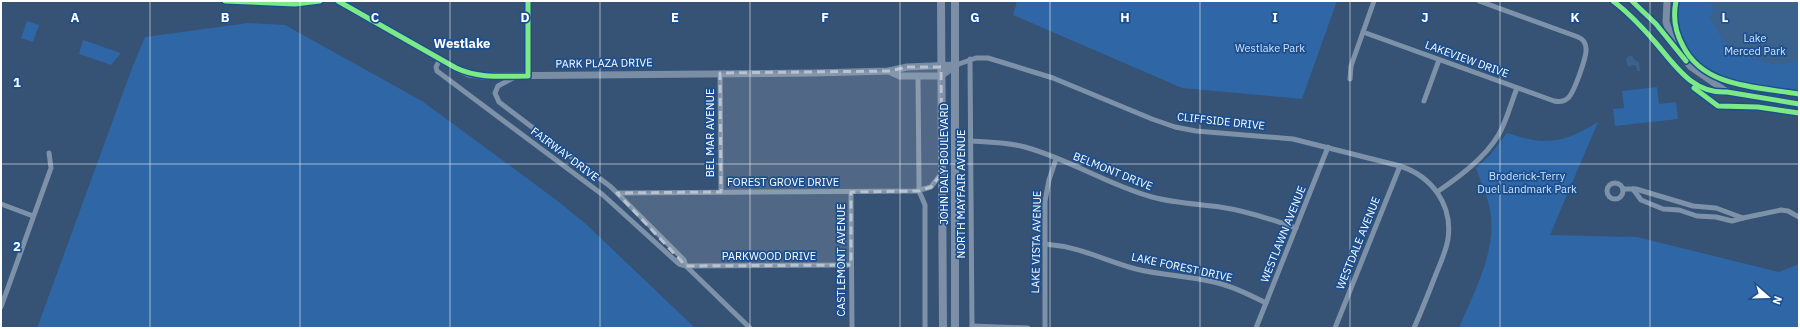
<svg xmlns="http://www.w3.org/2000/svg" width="1800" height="329" font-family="'IBM Plex Sans',sans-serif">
  <rect width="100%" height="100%" fill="#365274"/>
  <g fill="#2f66a5">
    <polygon points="1017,1 1337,1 1302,99 1182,88 1013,15"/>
    <path d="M1674 1H1799V96C1756 89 1703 90 1680 46 1673 32 1671 16 1674 1Z"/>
    <polygon points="27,21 39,25 33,42 21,38"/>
    <polygon points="248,23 285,25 422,101 555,199 586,224 695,328 37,328 132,68 145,37"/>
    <polygon points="83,40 121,53 111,65 79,54"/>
    <polygon points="1657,87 1659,104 1676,102 1678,119 1615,126 1613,109 1624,108 1622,91"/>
    <path d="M1598 122 1550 235 1637 237 1779 272 1799 264V328H1459C1475 289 1499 248 1489 205 1486 192 1480 180 1476 168L1490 155 1507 133C1547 146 1563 143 1598 122Z"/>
  </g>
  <g fill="#3b618d">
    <polygon points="1704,1 1799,1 1799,59 1789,63 1775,65 1755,58 1734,53 1725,43 1709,17 1713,13 1714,4 1703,4 1702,2"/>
    <polygon points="1629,56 1632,56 1635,60 1639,62 1640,71 1637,71 1636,66 1633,65 1630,67 1627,65 1626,59"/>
  </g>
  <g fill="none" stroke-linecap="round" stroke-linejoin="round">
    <g stroke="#7d92a8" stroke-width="5">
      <path d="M1363 32 1554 101C1559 102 1564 102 1568 98 1574 93 1587 56 1586 49 1586 43 1583 39 1578 37L1479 1"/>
      <polyline points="440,59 436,67 437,71 603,195 679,264 686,266 851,265"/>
      <polyline points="970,59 972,328"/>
      <path d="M956 65 976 58H988L1053 78 1152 119 1175 127 1196 131 1293 139 1400 166C1431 176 1453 204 1448 239 1446 251 1441 262 1436 274 1429 292 1422 310 1414 328"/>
      <polyline points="720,73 721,192"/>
      <polyline points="517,76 498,86 495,93 499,102 611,187 684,260 686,266 750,328"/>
      <polyline points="918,76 919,184 919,191 925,205 925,328"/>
      <polyline points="1350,79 1351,66 1374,1"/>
      <polyline points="1424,101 1439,60"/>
      <path d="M971 141C989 142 1007 142 1025 147 1069 159 1108 185 1152 197 1174 203 1197 204 1220 207 1247 211 1271 219 1296 228"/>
      <circle cx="1615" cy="191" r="8"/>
      <polyline points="1623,189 1636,189 1693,206 1716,208 1743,218 1781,210 1788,211 1799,217"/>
      <polyline points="1633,189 1641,200 1663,209 1679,210 1697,216 1716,217 1732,221 1743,218"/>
      <polyline points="851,192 852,328"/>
      <path d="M1437 192C1459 177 1485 158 1499 134 1507 120 1511 103 1517 88"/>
      <polyline points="617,193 916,191 931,187 941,174"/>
      <polyline points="1,204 33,216"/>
      <path d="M1045 244C1081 247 1103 260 1136 269 1161 275 1185 276 1209 281 1230 285 1248 294 1266 303"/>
      <polyline points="1,307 51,168 49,153"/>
      <polyline points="972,326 1028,328"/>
      <polyline points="1045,328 1045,201 1049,180 1056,159"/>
      <polyline points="1256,328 1328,147"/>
      <polyline points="1335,328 1400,166"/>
    </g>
    <g stroke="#798da4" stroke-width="7">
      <polyline points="225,1 295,4 320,1"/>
      <polyline points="338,1 456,68 469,74 483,76 814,73 889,71 907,67 956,65"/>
      <polyline points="528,1 528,76"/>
      <path d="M1613 1C1629 13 1642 27 1655 42 1675 65 1692 94 1727 92L1799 104"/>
      <polyline points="1632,1 1656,24 1691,67 1727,92"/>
      <polyline points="1667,1 1666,22 1673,42"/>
      <polyline points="889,71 900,76 941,76 956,65"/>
    </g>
    <g stroke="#7d8ea7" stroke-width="8">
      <polyline points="941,1 943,328"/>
      <polyline points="955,1 955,328"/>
    </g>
    <defs>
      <g id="cycleway">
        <polyline points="225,1 295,4 320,1"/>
        <path d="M338 1 456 68C479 79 504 76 528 76V1"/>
        <path d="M1613 1C1629 13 1642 27 1655 42 1675 65 1692 94 1727 92L1799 104"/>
        <polyline points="1632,1 1656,24 1686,61"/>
        <path d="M1676 1C1673 16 1675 32 1683 46 1704 88 1758 87 1799 94"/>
        <polyline points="1694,88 1718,106 1758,107 1799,113"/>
      </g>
    </defs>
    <use href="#cycleway" stroke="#1b4f8f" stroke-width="8"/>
    <use href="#cycleway" stroke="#7ce984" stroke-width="5"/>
  </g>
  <path fill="#b9c2ce" fill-opacity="0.2" stroke="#b9c2ce" stroke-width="3" stroke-dasharray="8 5" stroke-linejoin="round" d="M907 67H941L942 173 931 187 919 191 851 192V265L686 266 617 193 721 192 720 73 889 71Z"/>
  <path fill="none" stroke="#fff" stroke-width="1" stroke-opacity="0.55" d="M150 1V328M300 1V328M450 1V328M600 1V328M750 1V328M900 1V328M1050 1V328M1200 1V328M1350 1V328M1500 1V328M1650 1V328M1 164H1799"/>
  <g text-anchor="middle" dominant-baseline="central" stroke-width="3.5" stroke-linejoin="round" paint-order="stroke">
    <g font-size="11" fill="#cfe3fa" stroke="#1b4f8f">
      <text x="1755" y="38">Lake<tspan x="1755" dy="13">Merced Park</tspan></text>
      <text x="1270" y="48">Westlake Park</text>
      <text x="1527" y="176">Broderick-Terry<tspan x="1527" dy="13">Duel Landmark Park</tspan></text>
    </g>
    <g font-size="11" fill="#fff" stroke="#1b4f8f">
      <text transform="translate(1467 59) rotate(20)">LAKEVIEW DRIVE</text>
      <text transform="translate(604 63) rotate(-1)">PARK PLAZA DRIVE</text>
      <text transform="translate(1221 121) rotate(6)">CLIFFSIDE DRIVE</text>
      <text transform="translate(710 133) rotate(-90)">BEL MAR AVENUE</text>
      <text transform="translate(565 154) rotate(37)">FAIRWAY DRIVE</text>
      <text transform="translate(944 164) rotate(-90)">JOHN DALY BOULEVARD</text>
      <text transform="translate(1113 171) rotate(22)">BELMONT DRIVE</text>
      <text x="783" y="182">FOREST GROVE DRIVE</text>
      <text transform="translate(961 194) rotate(-90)">NORTH MAYFAIR AVENUE</text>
      <text transform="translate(1283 234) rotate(-68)">WESTLAWN AVENUE</text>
      <text transform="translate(1036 242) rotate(-89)">LAKE VISTA AVENUE</text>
      <text transform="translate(1358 243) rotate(-68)">WESTDALE AVENUE</text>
      <text x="769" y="256">PARKWOOD DRIVE</text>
      <text transform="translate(841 260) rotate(-90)">CASTLEMONT AVENUE</text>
      <text transform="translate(1182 267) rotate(12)">LAKE FOREST DRIVE</text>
    </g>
    <g font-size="13" font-weight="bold" fill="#fff" stroke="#1b4f8f">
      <text x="462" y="43">Westlake</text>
    </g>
  </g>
  <g font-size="13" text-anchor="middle" font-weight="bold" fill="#fff" stroke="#1b4f8f" stroke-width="3.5" stroke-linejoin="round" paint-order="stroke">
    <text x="75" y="22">A</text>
    <text x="225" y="22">B</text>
    <text x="375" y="22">C</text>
    <text x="525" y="22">D</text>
    <text x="675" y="22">E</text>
    <text x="825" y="22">F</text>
    <text x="975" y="22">G</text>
    <text x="1125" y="22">H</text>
    <text x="1275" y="22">I</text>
    <text x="1425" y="22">J</text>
    <text x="1575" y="22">K</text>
    <text x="1725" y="22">L</text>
    <text x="17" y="87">1</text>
    <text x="17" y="251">2</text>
  </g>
  <rect width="1800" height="329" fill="none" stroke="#ffffff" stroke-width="4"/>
  <g transform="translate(1768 297) rotate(110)" stroke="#1b4f8f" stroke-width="3" paint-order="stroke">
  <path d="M0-3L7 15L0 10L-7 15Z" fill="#ffffff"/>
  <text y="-6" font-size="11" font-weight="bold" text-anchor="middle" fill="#ffffff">N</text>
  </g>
</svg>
